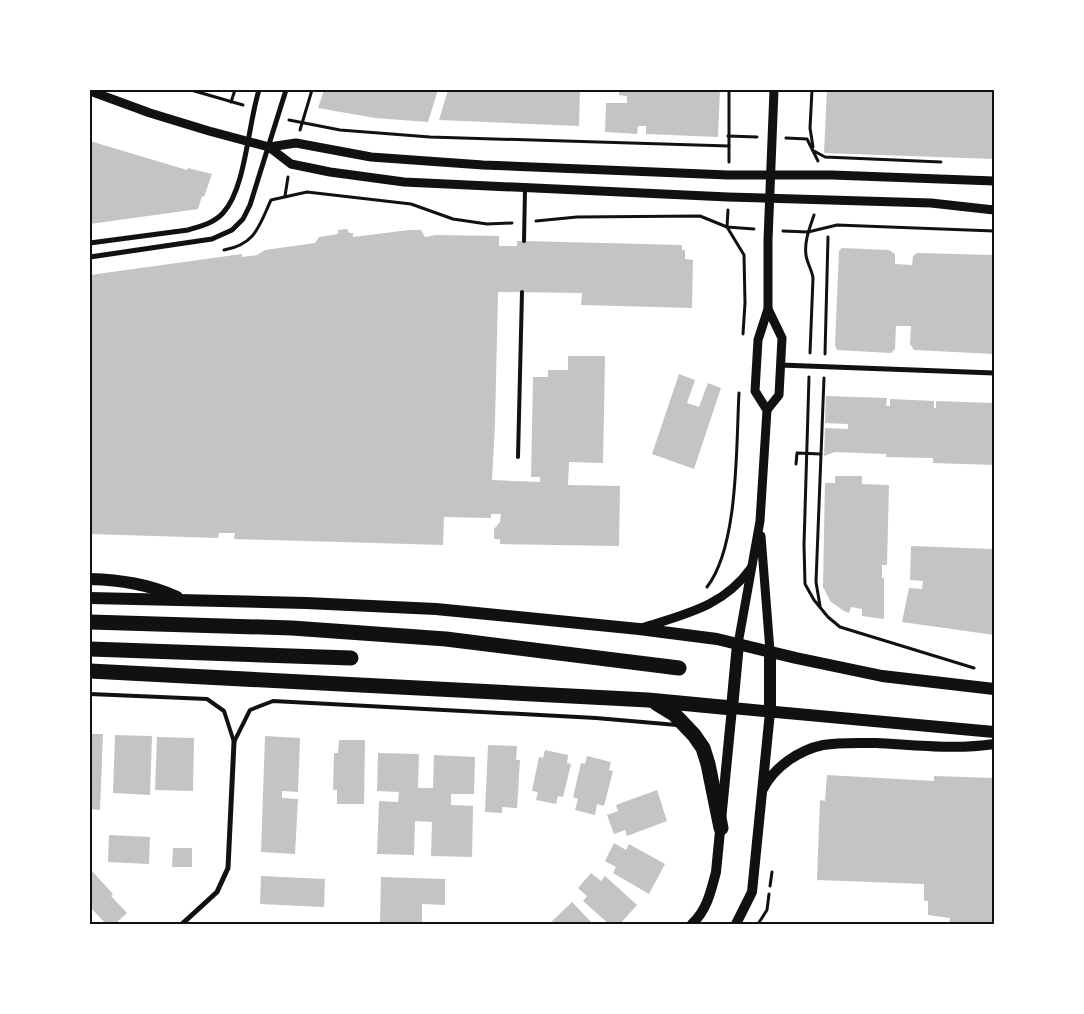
<svg xmlns="http://www.w3.org/2000/svg" width="1084" height="1014" font-family="'Nunito Sans',sans-serif">
  <rect width="100%" height="100%" fill="#fff"/>
  <g fill="#c4c4c4">
    <polygon points="324,90 438,90 428,122 375,118 318,108"/>
    <polygon points="448,90 580,90 579,126 439,120"/>
    <polygon points="619,90 720,90 718,137 646,134 646,126 638,126 637,134 605,132 606,103 627,103 627,96 619,95"/>
    <polygon points="827,90 994,90 994,159 824,153"/>
    <polygon points="90,141 187,170 188,168 212,174 204,197 202,196 198,209 90,224"/>
    <polygon points="347,229 349,233 353,233 353,237 409,230 421,230 425,237 436,235 499,236 499,246 517,246 517,241 524,241 682,245 682,250 685,250 685,259 693,260 692,308 581,305 582,293 498,292 495,423 492,480 540,482 540,477 531,477 533,377 548,377 548,370 568,370 568,356 605,356 603,463 569,462 568,485 620,486 619,546 500,544 500,539 494,539 494,529 500,522 501,514 491,514 491,518 444,517 443,545 234,539 235,533 219,533 218,538 90,534 90,275 242,254 242,257 257,255 265,250 315,243 319,237 338,234 338,230"/>
    <polygon points="842,248 889,250 895,254 895,264 912,265 913,256 917,253 994,255 994,354 914,350 910,344 911,326 896,326 895,349 891,353 837,350 835,345 839,251"/>
    <polygon points="679,374 695,380 687,403 699,407 708,383 721,388 694,469 652,454"/>
    <polygon points="826,396 887,398 886,406 890,406 890,399 934,401 934,408 936,408 936,401 994,403 994,465 933,463 933,458 886,457 886,454 835,452 824,456 825,428 848,429 848,424 825,423"/>
    <polygon points="835,476 862,476 862,484 889,485 887,565 882,565 882,578 884,578 884,619 862,616 862,609 851,607 849,613 844,611 831,602 823,587 825,483 835,483"/>
    <polygon points="911,546 994,549 994,635 902,622 909,588 922,589 923,581 910,580"/>
    <polygon points="90,734 103,734 100,810 90,809"/>
    <polygon points="115,735 152,736 150,795 113,793"/>
    <polygon points="265,736 300,738 298,792 282,791 282,798 298,799 295,854 261,852"/>
    <polygon points="157,737 194,738 193,791 155,790"/>
    <polygon points="339,740 365,740 364,804 337,804 337,790 333,790 334,753 338,753"/>
    <polygon points="488,745 517,746 516,760 520,760 517,808 502,807 502,813 485,812"/>
    <polygon points="545,750 568,755 567,763 571,764 563,797 558,796 556,804 536,800 538,792 532,791 539,757 543,758"/>
    <polygon points="378,753 419,754 418,788 433,788 434,755 475,757 474,794 451,794 451,805 473,806 472,857 431,856 432,822 415,821 414,855 377,854 379,801 398,802 399,792 377,791"/>
    <polygon points="587,756 611,762 609,770 613,771 604,806 597,804 595,815 575,810 578,799 573,797 581,763 585,764"/>
    <polygon points="827,775 934,781 934,776 994,778 994,924 949,924 950,918 928,915 928,901 924,901 924,884 817,880 820,800 825,801"/>
    <polygon points="657,790 667,821 627,836 625,830 614,834 607,815 618,811 616,805"/>
    <polygon points="109,835 150,837 149,864 108,862"/>
    <polygon points="614,843 626,850 629,844 665,864 649,894 613,873 616,867 605,861"/>
    <polygon points="173,848 192,848 192,867 172,867"/>
    <polygon points="90,869 113,894 111,896 127,913 115,924 106,924 90,907"/>
    <polygon points="591,873 601,881 605,876 637,905 620,924 609,924 583,901 587,896 578,888"/>
    <polygon points="261,876 325,879 324,907 260,904"/>
    <polygon points="381,877 445,879 445,905 422,904 422,924 380,924"/>
    <polygon points="572,902 593,924 549,924"/>
  </g>
  <g fill="none" stroke-linecap="round" stroke-linejoin="round">
    <g stroke="#111" stroke-width="3">
      <polyline points="191,90 243,105"/>
      <polyline points="729,90 729,162"/>
      <polyline points="812,90 810,128 813,147"/>
      <polyline points="231,102 235,90"/>
      <polyline points="289,120 340,130 430,137 729,146"/>
      <polyline points="300,130 312,90"/>
      <polyline points="728,136 757,137"/>
      <polyline points="786,138 807,139 818,161"/>
      <polyline points="814,151 825,157 941,162"/>
      <polyline points="285,196 288,177"/>
      <polyline points="728,210 727,227 744,255 745,303 743,334"/>
      <polyline points="536,221 577,217 700,216 727,227 754,229"/>
      <polyline points="783,231 808,232 837,225 994,231"/>
      <path d="M224 250C256 244 259 226 271 200L307 192 411 204 453 219 487 224 512 223"/>
      <path d="M810 353 813 278C812 270 807 263 806 255 804 241 810 227 814 215"/>
      <polyline points="825,354 828,237"/>
      <polyline points="809,377 804,545 805,584 814,600 828,617 840,627 974,668"/>
      <polyline points="796,464 797,453 821,454"/>
      <path d="M707 587C739 546 736 445 739 393"/>
      <polyline points="820,606 816,582 824,378"/>
      <polyline points="770,886 772,872"/>
      <polyline points="758,924 767,910 769,894"/>
    </g>
    <g stroke="#111" stroke-width="4">
      <polyline points="524,241 525,189"/>
      <polyline points="518,457 522,292"/>
      <polyline points="90,694 207,699 224,711 234,742"/>
      <polyline points="234,742 250,710 273,701 596,718 677,725"/>
    </g>
    <g stroke="#111" stroke-width="5">
      <path d="M90 243 188 230C201 226 214 223 223 213 246 188 248 124 259 90"/>
      <polyline points="90,257 212,239 232,230 243,219 250,205 286,90"/>
      <polyline points="780,365 994,373"/>
      <polyline points="182,924 217,892 228,868 234,742"/>
    </g>
    <g stroke="#111" stroke-width="9">
      <polyline points="90,91 150,113 209,131 269,147 296,143 371,157 483,165 728,175 832,175 994,181"/>
      <polyline points="269,147 291,164 330,172 404,182 728,197 931,203 994,210"/>
      <polyline points="767,410 779,395 782,338 768,309"/>
      <polyline points="761,536 770,651"/>
      <path d="M642 628C685 614 723 607 751 568"/>
      <polyline points="738,644 760,521 767,410 755,391 758,340 768,309 768,240 774,90"/>
    </g>
    <g stroke="#111" stroke-width="10">
      <path d="M763 789C774 767 799 750 823 745 840 742 858 743 876 743 915 745 955 750 994 744"/>
      <path d="M692 924C707 910 711 891 716 872L732 708"/>
      <polyline points="736,924 752,892 770,712"/>
    </g>
    <g stroke="#111" stroke-width="12">
      <path d="M90 579C121 580 148 584 177 597"/>
      <polyline points="90,598 306,603 436,609 639,629 717,639 796,658 882,676 994,689"/>
      <polyline points="738,644 732,708 994,732"/>
      <polyline points="770,651 770,712"/>
    </g>
    <g stroke="#111" stroke-width="15">
      <polyline points="90,622 292,628 446,639 679,668"/>
      <polyline points="90,649 351,658"/>
      <polyline points="90,671 648,700 732,708"/>
      <polyline points="656,703 674,714 694,735 703,748 708,764 721,828"/>
    </g>
  </g>
  <rect width="1084" height="1014" fill="none" stroke="#ffffff" stroke-width="182"/>
  <rect x="91" y="91" width="902" height="832" fill="none" stroke="#111" stroke-width="2"/>
</svg>
